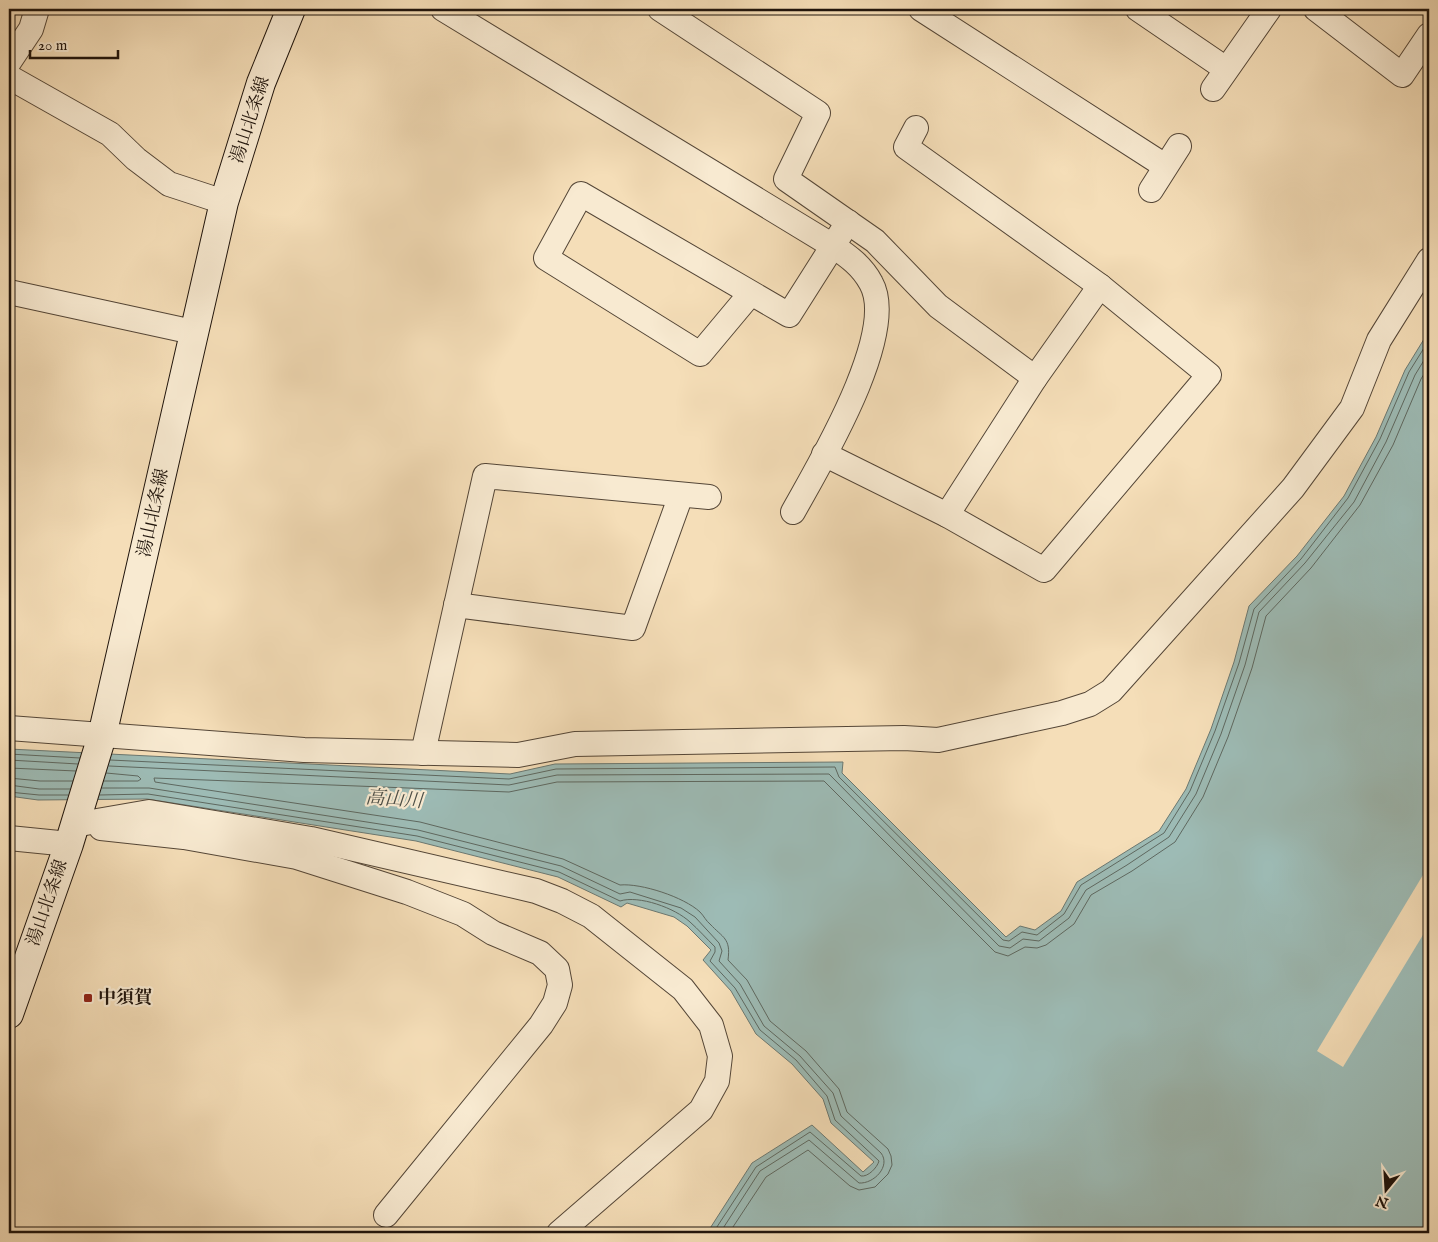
<svg xmlns="http://www.w3.org/2000/svg" width="1438" height="1242" font-family="'IM FELL English','Noto Serif JP',serif">
  <rect width="100%" height="100%" fill="#f5deb8"/>
  <filter id="stains"><feTurbulence type="fractalNoise" baseFrequency=".004" numOctaves="4"/><feColorMatrix values="0 0 0 0 .2 0 0 0 0 .09 0 0 0 0 .02 0 0 0 .5 -.17"/></filter>
  <radialGradient id="worn" r=".72"><stop offset=".6" stop-color="#630" stop-opacity="0"/><stop offset="1" stop-color="#630" stop-opacity=".3"/></radialGradient>
  <polygon fill="#9dbbb5" stroke="#6b7871" points="1429,331 1429,1233 707,1233 752,1163 812,1125 863,1172 874,1162 831,1123 823,1099 792,1064 756,1034 731,991 703,960 711,950 687,926 674,917 627,903 621,907 558,877 416,841 147,799 38,800 9,796 9,749 510,774 555,764 843,762 842,773 1006,937 1020,926 1035,930 1061,911 1077,882 1159,831 1186,789 1211,729 1234,662 1249,606 1297,556 1344,496 1376,437 1405,370"/>
  <polygon fill="#f5deb8" points="1429,865 1429,925 1343,1067 1317,1051"/>
  <g fill="none" stroke-linecap="round" stroke-linejoin="round">
    <g stroke="#5e6860" stroke-width="1">
      <polyline points="9,754 80,758"/>
      <polyline points="9,760 78,764"/>
      <polyline points="110,760 509,779 556,769 835,767 839,777 1003,940 1009,941 1022,932 1037,935 1064,914 1081,885 1164,833 1190,791 1215,731 1239,663 1254,609 1301,559 1348,498 1380,439 1409,372 1429,340"/>
      <polyline points="109,766 509,785 557,775 829,774 999,946 1010,948 1023,939 1039,941 1069,918 1086,890 1127,865 1169,837 1196,794 1221,734 1245,665 1259,612 1305,563 1354,502 1386,442 1415,375 1429,352"/>
      <polyline points="9,768 76,771"/>
      <polyline points="9,778 40,781 73,781"/>
      <polyline points="104,781 138,781 141,779 138,776 106,773"/>
      <polyline points="9,785 39,789 70,789"/>
      <path d="M102 788H149L418 830 561 866 620 894 630 892 681 908 695 917 719 943 722 951 719 961 740 984 764 1026 800 1056 833 1093 841 1116 881 1153C891 1166 874 1184 859 1183L809 1140 760 1171 720 1233"/>
      <polyline points="9,792 39,795 68,795"/>
      <path d="M100 795 148 794 417 836 559 872 620 901C639 895 675 908 690 922 698 929 707 939 715 947V952L710 961 735 988 760 1030 796 1060 827 1096 835 1120 879 1161C877 1168 868 1177 861 1176L810 1132 756 1167 713 1233"/>
      <path d="M729 1233 766 1177 808 1150 850 1186 859 1190 875 1187 888 1174 892 1165 891 1156 888 1149 847 1112 839 1089 806 1051 770 1021 747 980 728 960C731 938 723 938 710 924 706 921 704 916 700 912 684 897 641 883 620 885L563 859 420 822 155 782 154 778 509 792 557 782 824 781 995 952 1008 956 1025 947 1037 948 1046 945 1074 924 1091 895 1132 871 1175 842 1203 797 1228 737 1252 668 1266 616 1311 568 1360 505 1393 445 1421 379 1429 366"/>
    </g>
    <defs>
      <g id="minor">
        <path d="M443 9 833 246C848 256 862 266 871 283 899 333 819 465 793 512"/>
        <polyline points="660,9 818,113 786,179 875,241 938,306 1035,378"/>
        <polyline points="921,9 1165,166"/>
        <polyline points="1138,9 1226,69"/>
        <polyline points="1316,9 1402,75 1429,35"/>
        <polyline points="9,62 31,29 37,9"/>
        <polyline points="9,77 110,134 136,159 169,184 224,202"/>
        <polyline points="1213,89 1269,9"/>
        <polyline points="916,128 906,147 1100,286"/>
        <polyline points="1151,190 1179,146"/>
        <polygon points="1100,286 1209,375 1044,570 947,515 1035,378"/>
        <polyline points="9,292 193,332"/>
        <polyline points="751,293 700,354 546,258 581,194 789,315 848,222"/>
        <polyline points="824,454 947,515"/>
        <polyline points="456,605 633,628 681,495"/>
        <polyline points="9,728 304,750 518,755 575,744 904,738 938,740 1062,713 1090,704 1111,691 1293,488 1352,408 1379,340 1429,260"/>
        <polyline points="423,753 485,476 709,497"/>
        <polyline points="74,825 149,812 311,839 536,891 562,901 591,916 683,989 711,1025 720,1056 717,1081 701,1110 559,1233"/>
        <polyline points="101,828 184,837 297,857 407,892 463,914 493,933 540,953 557,969 560,985 555,1003 541,1025 386,1215"/>
        <polyline points="9,838 69,844"/>
      </g>
      <polyline id="secondary" points="9,1014 69,844 102,736 224,202 261,83 291,9"/>
    </defs>
    <use href="#minor" stroke="#544637" stroke-width="26"/>
    <use href="#secondary" stroke="#1f140c" stroke-width="30"/>
    <use href="#minor" stroke="#f8ead1" stroke-width="24"/>
    <use href="#secondary" stroke="#f8ead1" stroke-width="28"/>
  </g>
  <rect fill="#8f2418" stroke="#f8ead1" stroke-width="2" x="83" y="993" width="10" height="10" rx="2.5"/>
  <g text-anchor="middle" dominant-baseline="central" stroke-width="4.5" stroke-linejoin="round" paint-order="stroke">
    <g font-size="18" fill="#1f140c" stroke="#f8ead1">
      <text transform="translate(251 120) rotate(-72)">湯山北条線</text>
      <text transform="translate(154 513) rotate(-78)">湯山北条線</text>
      <text transform="translate(48 903) rotate(-71)">湯山北条線</text>
    </g>
    <g font-size="18" font-weight="bold" fill="#1f140c" stroke="#f8ead1" text-anchor="start">
      <text x="98" y="998">中須賀</text>
    </g>
    <g font-size="19" font-style="italic" fill="#4b4e47" stroke="#f8ead1">
      <text transform="translate(394 800) rotate(4)">高山川</text>
    </g>
  </g>
  <rect width="1438" height="1242" fill="none" stroke="#f5deb8" stroke-width="30"/>
  <rect x="10" y="10" width="1418" height="1222" fill="none" stroke="#1f140c" stroke-width="2.5"/>
  <rect x="15" y="15" width="1408" height="1212" fill="none" stroke="#1f140c"/>
  <g transform="translate(1386 1190) rotate(198)" stroke="#f8ead1" stroke-width="4" paint-order="stroke">
  <path d="M0-4L9 19L0 12L-9 19Z" fill="#1f140c"/>
  <text y="-8" font-size="14" font-weight="bold" text-anchor="middle" fill="#1f140c">N</text>
  </g>
  <path d="M30 50v8h88v-8" fill="none" stroke="#1f140c" stroke-width="2.5"/>
  <text x="38" y="50" font-size="15" fill="#1f140c" stroke="#f8ead1" stroke-width="4" paint-order="stroke">20 m</text>
  <rect width="100%" height="100%" filter="url(#stains)"/>
  <rect width="100%" height="100%" fill="url(#worn)"/>
</svg>
